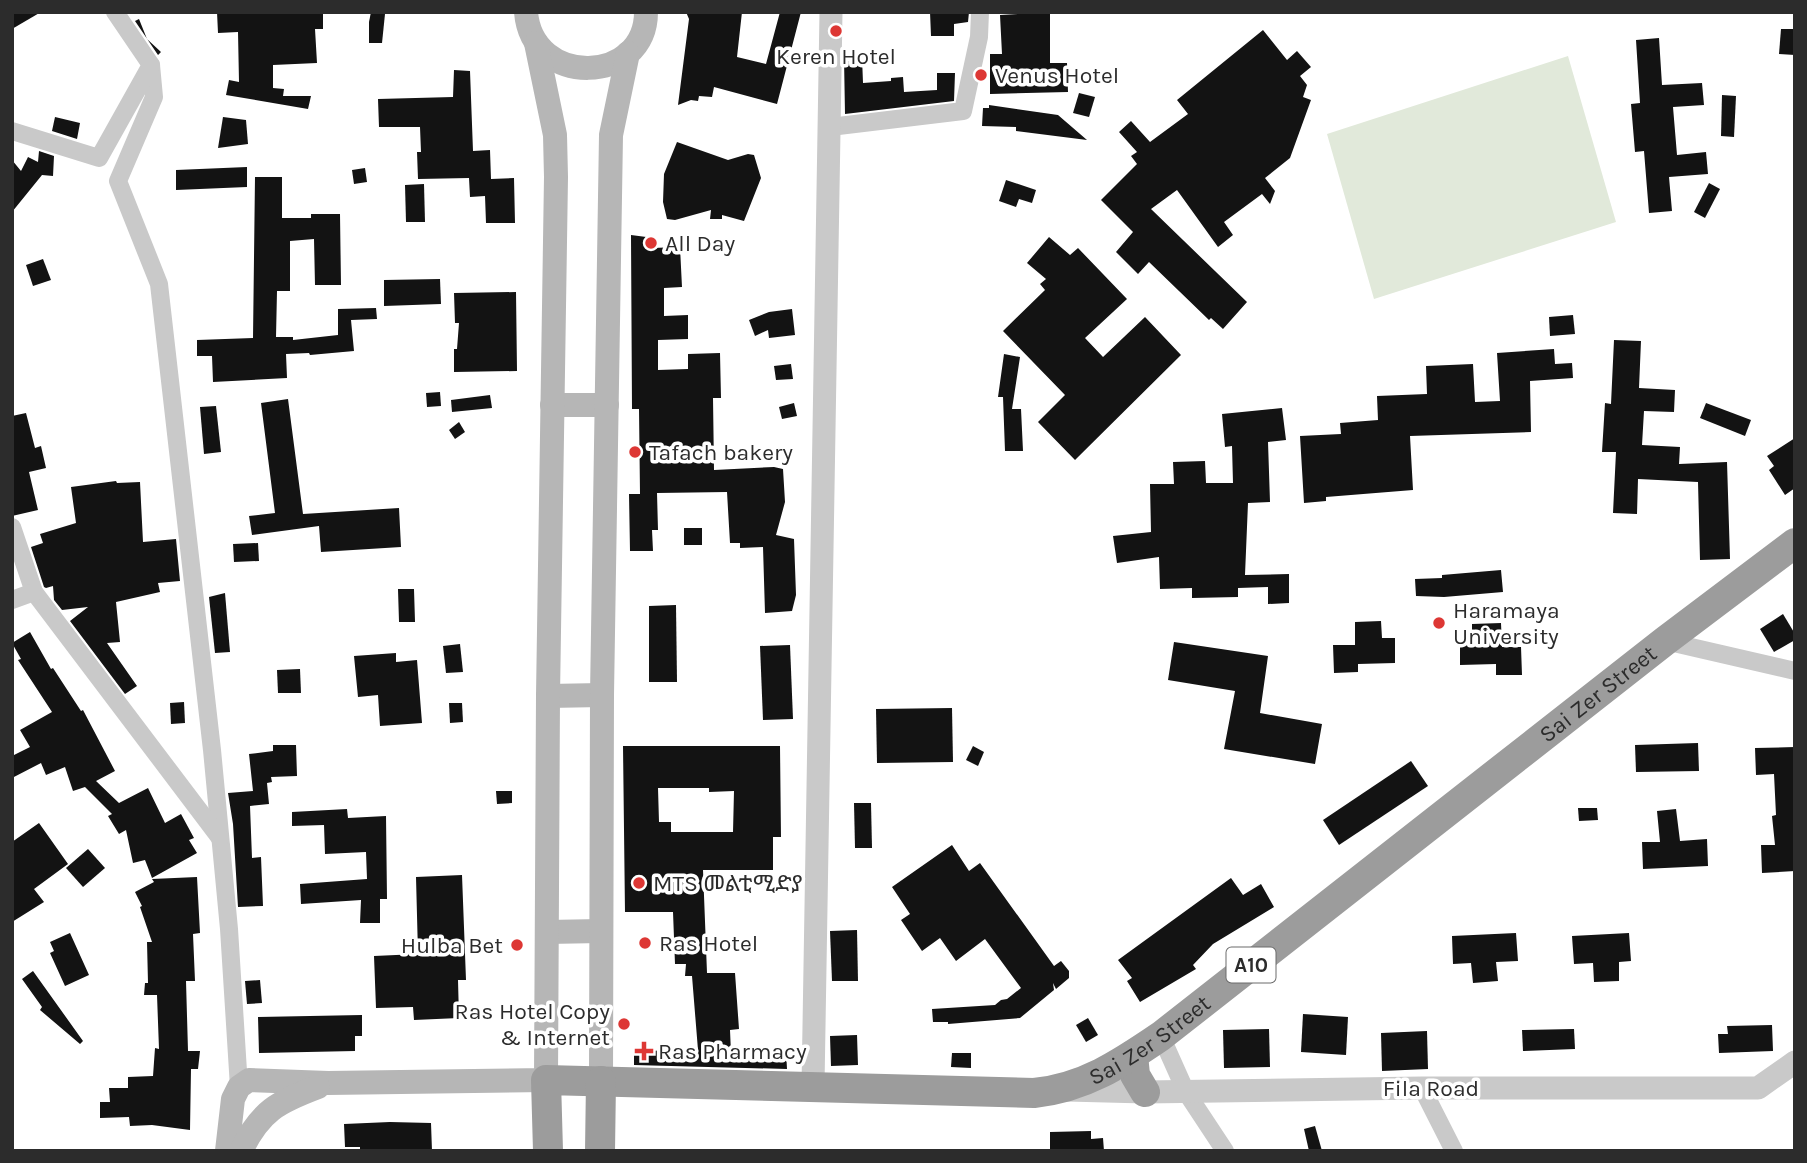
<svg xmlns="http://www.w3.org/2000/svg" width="1807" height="1163" font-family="Karla,'Noto Sans Ethiopic',sans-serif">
  <rect width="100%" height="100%" fill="#fff"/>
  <polygon fill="#e1e9da" points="1568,56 1616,222 1374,299 1327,134"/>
  <g fill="#131313" fill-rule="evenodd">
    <polygon points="12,12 41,12 12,29"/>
    <polygon points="217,12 323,12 323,29 315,29 317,63 273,65 273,88 284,89 283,96 311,96 308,109 226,95 229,80 239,82 238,32 218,33"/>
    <polygon points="371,12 385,14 382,43 369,43 369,22"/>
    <polygon points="686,12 742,12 737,57 766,64 780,12 801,12 777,104 714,87 712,97 699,96 698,101 691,100 678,105 689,19"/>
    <polygon points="930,12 969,12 968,22 954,24 954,36 931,36"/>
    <polygon points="1050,12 1050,63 1067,63 1068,92 990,94 990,54 1002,54 1000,15"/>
    <polygon points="139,19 147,39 161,52 158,55 135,21"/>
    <polygon points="1781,29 1795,29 1795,55 1779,54"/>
    <polygon points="1263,30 1287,60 1297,51 1311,67 1300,76 1307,85 1303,97 1311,100 1290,158 1265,178 1275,191 1270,204 1262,194 1224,222 1233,235 1218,247 1177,190 1151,209 1247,302 1223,329 1211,318 1209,320 1149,262 1138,274 1116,252 1133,232 1101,200 1137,164 1131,156 1137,152 1119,132 1131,121 1150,142 1188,114 1177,100"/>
    <polygon points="1659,38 1662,85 1702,83 1704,105 1673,107 1677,155 1706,152 1708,174 1669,177 1672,211 1649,213 1644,151 1635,152 1631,104 1640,103 1636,40"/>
    <polygon points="862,57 863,83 891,81 891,78 903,77 904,92 937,90 937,73 955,73 954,101 845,114 844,58"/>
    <polygon points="454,70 470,71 473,151 490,150 491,179 514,178 515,223 486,223 485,196 470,197 469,178 418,179 417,152 421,152 420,127 379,127 378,99 453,97"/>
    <polygon points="1079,93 1095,97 1089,117 1073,113"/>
    <polygon points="1722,95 1736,96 1734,137 1721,136"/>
    <polygon points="989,105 1058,115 1087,140 1016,131 1016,127 982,126 983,108 989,108"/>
    <polygon points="55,117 80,123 77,139 52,131"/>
    <polygon points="223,117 246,120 248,144 218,148"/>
    <polygon points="677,142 728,160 748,154 754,155 761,178 744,221 722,215 722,219 710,219 711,210 675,220 667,219 663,202 664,174"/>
    <polygon points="39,151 54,156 53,176 42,175 12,212 12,160 21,171 28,157 38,162"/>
    <polygon points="247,167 247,187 176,190 176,170"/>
    <polygon points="365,168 367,182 354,184 352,170"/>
    <polygon points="255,177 282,177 282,218 311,218 311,214 340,214 341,285 315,285 314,239 290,241 290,291 277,291 276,337 293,337 293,340 338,335 338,309 376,308 377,319 351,320 354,351 310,355 309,353 286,354 287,378 213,382 212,356 197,356 197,340 253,338"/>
    <polygon points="1006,180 1036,190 1032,203 1019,199 1016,207 999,201"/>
    <polygon points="1709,183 1720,189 1705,218 1694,212"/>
    <polygon points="424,184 425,222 406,222 405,185"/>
    <polygon points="631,235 654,238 652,248 680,247 682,287 664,288 664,316 688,315 688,339 658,340 658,370 688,369 688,354 720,353 721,398 713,398 714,470 774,467 783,469 785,502 776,535 794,539 796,595 792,611 765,613 763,547 740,548 740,543 730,543 727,492 657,493 658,530 652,530 653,551 630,551 629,494 640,494 639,409 632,409"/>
    <polygon points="1049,237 1070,255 1078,248 1127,299 1085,338 1103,357 1145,317 1181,355 1075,460 1038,422 1065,395 1003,331 1045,290 1040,284 1046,279 1027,263"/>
    <polygon points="43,259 51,280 33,286 26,265"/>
    <polygon points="440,279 441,304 384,306 384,280"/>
    <polygon points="516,292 517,371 454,372 454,349 457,349 459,323 455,323 454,293"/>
    <polygon points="792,309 795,335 769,338 768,330 755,336 749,320 769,312"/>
    <polygon points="1573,315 1575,334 1550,336 1549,317"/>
    <polygon points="1614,340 1641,341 1639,388 1675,390 1674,412 1644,411 1642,445 1680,447 1679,464 1727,462 1730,559 1700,560 1698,482 1638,479 1637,514 1613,513 1616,452 1602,452 1605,403 1611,404"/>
    <polygon points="1554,349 1555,364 1572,363 1573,378 1530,381 1531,432 1410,436 1413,490 1326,497 1326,501 1304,503 1300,436 1341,434 1340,423 1378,420 1377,396 1427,394 1426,366 1473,364 1475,402 1500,401 1497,353"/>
    <polygon points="1004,354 1020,357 1012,409 1021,409 1023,451 1005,451 1003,397 998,397"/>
    <polygon points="791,364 793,379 776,380 774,366"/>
    <polygon points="440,392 441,406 427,407 426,393"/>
    <polygon points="490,395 492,408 452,412 451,400"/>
    <polygon points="288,399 303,514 399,508 401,547 321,552 319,526 252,535 249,516 275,513 261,403"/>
    <polygon points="794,403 797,416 782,419 779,407"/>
    <polygon points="1706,403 1751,420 1745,436 1700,418"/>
    <polygon points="216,406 221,452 204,454 200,407"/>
    <polygon points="1282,408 1286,440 1268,442 1270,502 1248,503 1245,575 1289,574 1289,603 1268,604 1268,587 1238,588 1238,597 1192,598 1192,588 1160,589 1159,557 1117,563 1113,536 1151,532 1150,484 1174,484 1173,462 1205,461 1206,483 1233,483 1232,446 1225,447 1222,414"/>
    <polygon points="26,413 35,448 41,446 46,468 29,472 38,510 12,516 12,416"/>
    <polygon points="459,422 465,432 455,439 449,430"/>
    <polygon points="1795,438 1795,488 1785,495 1769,470 1774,466 1767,456"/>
    <polygon points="116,481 117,483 140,482 143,542 176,539 180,581 158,583 160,592 116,602 120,642 107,643 137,686 125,694 70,621 88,607 62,610 54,600 53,586 46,588 44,587 31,547 43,543 40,534 76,523 71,487"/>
    <rect x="684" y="528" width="18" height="17"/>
    <polygon points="258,543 259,561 234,562 233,544"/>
    <polygon points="1501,570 1503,592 1444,597 1416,596 1415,579 1442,578 1442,575"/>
    <polygon points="398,589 414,589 415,622 399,622"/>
    <polygon points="225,593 230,652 215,653 209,597"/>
    <polygon points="676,605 677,682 649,682 649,606"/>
    <polygon points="1783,614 1795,634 1795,640 1774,652 1760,629"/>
    <polygon points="1381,621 1382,638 1395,638 1395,663 1358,664 1358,672 1334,673 1333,645 1355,645 1355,622"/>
    <polygon points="1501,623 1502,647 1521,647 1522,675 1496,675 1496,664 1460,665 1460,642 1472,642 1472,624"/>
    <polygon points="30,632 51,669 53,668 81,711 83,710 115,771 96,781 119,803 148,788 165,823 181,814 194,838 189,840 197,853 152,878 145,860 133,863 126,830 119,834 108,816 112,814 85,787 73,791 65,767 46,775 41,763 12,778 12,756 30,747 20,730 52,712 18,660 21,659 12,643"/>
    <polygon points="1174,642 1268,656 1260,713 1322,724 1315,764 1224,749 1235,691 1168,680"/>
    <polygon points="460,644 463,672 446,673 443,646"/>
    <polygon points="790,645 793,719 763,720 760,646"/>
    <polygon points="396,653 396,662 417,660 422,723 380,726 378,695 358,697 354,656"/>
    <polygon points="300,669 301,693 278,693 277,670"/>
    <polygon points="184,702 185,723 171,724 170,703"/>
    <polygon points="449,703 462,703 463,722 450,723"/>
    <polygon points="952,708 953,762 877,763 876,709"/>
    <polygon points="1698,743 1699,771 1636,772 1635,745"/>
    <polygon points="273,745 296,745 297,776 271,777 272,782 267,783 269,804 250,806 252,858 261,857 263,906 238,907 233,824 228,793 253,791 249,754 273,751"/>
    <path d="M623 746H780L781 837H773V870H703L707 973H735L739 1029 730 1030 731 1053 786 1051 787 1069 634 1065V1051L698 1050 692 976H685L686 964H675L673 912H625ZM658 788H709V792L734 791 733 832H671V822H659Z"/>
    <polygon points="973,746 984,752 978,766 966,760"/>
    <polygon points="1795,747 1795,871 1762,873 1761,845 1775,845 1772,816 1776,815 1774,774 1756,775 1755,748"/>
    <polygon points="1411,761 1428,786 1339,845 1323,820"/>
    <polygon points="496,791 512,791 512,803 497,804"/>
    <polygon points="854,803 871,803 872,848 855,848"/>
    <polygon points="1578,808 1597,808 1598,820 1579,821"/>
    <polygon points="347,809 348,818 386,816 387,899 380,899 380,923 360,923 361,900 301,904 300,884 367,879 366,852 325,854 324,825 292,826 292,812"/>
    <polygon points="1676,809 1680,841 1707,839 1708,866 1643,869 1642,842 1660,842 1657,811"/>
    <polygon points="39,823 68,864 34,889 44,902 12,922 12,842"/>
    <polygon points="952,845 969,871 980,863 1054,966 1061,961 1069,971 1069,978 1056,989 1053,983 1054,990 1020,1018 948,1024 948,1022 933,1022 932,1009 995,1005 1001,1000 1007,999 1021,988 985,939 956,961 940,938 922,951 901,920 910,914 892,887"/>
    <polygon points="88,849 105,868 83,887 66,868"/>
    <polygon points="462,875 466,980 458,980 459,1018 414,1020 413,1007 376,1008 374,956 418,954 416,877"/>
    <polygon points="197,877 200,933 193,934 195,981 186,981 188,1051 200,1051 198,1069 191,1069 190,1130 152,1125 130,1126 129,1117 100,1118 100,1102 110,1102 109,1088 128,1088 128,1077 153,1076 155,1048 159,1049 157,995 144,995 145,983 148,983 147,942 152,942 140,907 142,906 135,892 154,882 152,879"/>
    <polygon points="1231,878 1243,895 1261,884 1274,907 1213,944 1193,965 1196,969 1140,1002 1127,981 1132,978 1118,960"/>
    <polygon points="857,930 858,981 832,981 830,931"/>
    <polygon points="70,933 89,975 65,986 50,953 54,951 50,942"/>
    <polygon points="1516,933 1518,961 1496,962 1498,981 1473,983 1471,963 1453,964 1452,936"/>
    <polygon points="1629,933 1631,961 1619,962 1619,981 1594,982 1593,963 1574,964 1572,936"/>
    <polygon points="33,971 83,1041 80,1044 40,1010 42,1007 22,979"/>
    <polygon points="260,980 262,1003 247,1004 245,981"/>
    <polygon points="1303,1014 1348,1017 1346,1055 1301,1052"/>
    <polygon points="362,1015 362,1036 355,1036 355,1051 259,1053 258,1017"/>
    <polygon points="1088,1018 1098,1035 1086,1042 1076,1025"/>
    <polygon points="1772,1025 1773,1051 1719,1053 1718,1034 1728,1034 1727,1026"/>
    <polygon points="1269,1029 1270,1067 1224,1068 1223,1030"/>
    <polygon points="1574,1029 1575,1049 1523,1051 1522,1030"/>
    <polygon points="1427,1031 1428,1069 1382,1071 1381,1033"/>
    <polygon points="857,1035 858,1065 831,1066 830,1036"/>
    <polygon points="952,1053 971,1053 971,1068 951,1067"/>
    <polygon points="390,1122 431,1123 432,1151 360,1151 360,1147 345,1147 344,1124"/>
    <polygon points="1315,1126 1322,1151 1309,1151 1304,1129"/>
    <polygon points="1091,1131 1091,1139 1103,1138 1104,1151 1050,1151 1050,1132"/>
  </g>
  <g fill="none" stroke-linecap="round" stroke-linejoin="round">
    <g stroke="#c9c9c9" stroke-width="18">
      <polyline points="151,65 154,97 118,181 159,284 212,750 229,929 239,1087"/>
      <polyline points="830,127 963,111 979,37 980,12"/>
      <polyline points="12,131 99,158 151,65 115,12"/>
      <polyline points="12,527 34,592 220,838"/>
      <polyline points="12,600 34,592"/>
      <polyline points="1665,641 1795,671"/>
      <polyline points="1161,1036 1186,1092 1225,1151"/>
      <polyline points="1422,1088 1454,1151"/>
    </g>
    <g stroke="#c9c9c9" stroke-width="23">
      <polyline points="813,1086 831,12"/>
      <polyline points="1067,1090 1145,1092 1422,1088 1758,1088 1795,1062"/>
    </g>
    <g stroke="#b6b6b6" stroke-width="24">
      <path d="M526 12C532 88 646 85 646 12"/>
      <polyline points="552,405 607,405"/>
      <polyline points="548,696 602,695"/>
      <polyline points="547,932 601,931"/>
      <polyline points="601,1081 602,695 611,135 628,53"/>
      <polyline points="227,1151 233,1099 239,1087 249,1080 328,1083 546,1080 548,696 556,177 555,135 536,43"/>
      <path d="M241 1151C260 1111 278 1102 318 1087"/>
    </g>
    <g stroke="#9c9c9c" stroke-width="30">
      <polyline points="1133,1055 1135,1075 1145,1092"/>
      <path id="s1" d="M548 1151 546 1080 1034 1093C1084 1088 1120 1064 1161 1036L1665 641 1795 543"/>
      <polyline points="600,1151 601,1081"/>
    </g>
  </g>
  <g fill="#dd3734" stroke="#fff" stroke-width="2.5">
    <circle cx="836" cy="31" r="7"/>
    <circle cx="981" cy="75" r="7"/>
    <circle cx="651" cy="243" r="7"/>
    <circle cx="635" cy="452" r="7"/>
    <circle cx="1439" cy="623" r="7"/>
    <circle cx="639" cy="883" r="7"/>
    <circle cx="645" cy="943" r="7"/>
    <circle cx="517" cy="945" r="7"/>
    <circle cx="624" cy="1024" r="7"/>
    <path d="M640.5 1040.5h7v7h7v7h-7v7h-7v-7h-7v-7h7z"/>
  </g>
  <g text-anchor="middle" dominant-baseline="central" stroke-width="7" stroke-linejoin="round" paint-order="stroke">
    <rect fill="#fff" stroke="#6b6b6b" stroke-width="2" x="1226.5" y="947.5" width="49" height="35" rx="5"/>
    <g font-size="21" font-weight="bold" fill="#2c2c2c">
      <text x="1251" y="965">A10</text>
    </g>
    <g font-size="23" fill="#2c2c2c" stroke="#fff" text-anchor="start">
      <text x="836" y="56" text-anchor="middle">Keren Hotel</text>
      <text x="995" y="75">Venus Hotel</text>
      <text x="665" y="243">All Day</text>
      <text x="649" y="452">Tafach bakery</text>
      <text x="1453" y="610">Haramaya<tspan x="1453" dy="26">University</tspan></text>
      <text x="653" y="883">MTS መልቲሚድያ</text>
      <text x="659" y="943">Ras Hotel</text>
      <text x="503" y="945" text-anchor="end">Hulba Bet</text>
      <text x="610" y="1011" text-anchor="end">Ras Hotel Copy<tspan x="610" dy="26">&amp; Internet</tspan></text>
      <text x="658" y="1051">Ras Pharmacy</text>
    </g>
    <g font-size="23" fill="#2c2c2c" stroke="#fff">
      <text stroke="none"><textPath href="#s1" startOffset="1255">Sai Zer Street</textPath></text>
      <text stroke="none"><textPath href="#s1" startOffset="688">Sai Zer Street</textPath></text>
      <text x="1431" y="1088">Fila Road</text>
    </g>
  </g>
  <rect width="1807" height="1163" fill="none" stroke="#2c2c2c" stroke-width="28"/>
</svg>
